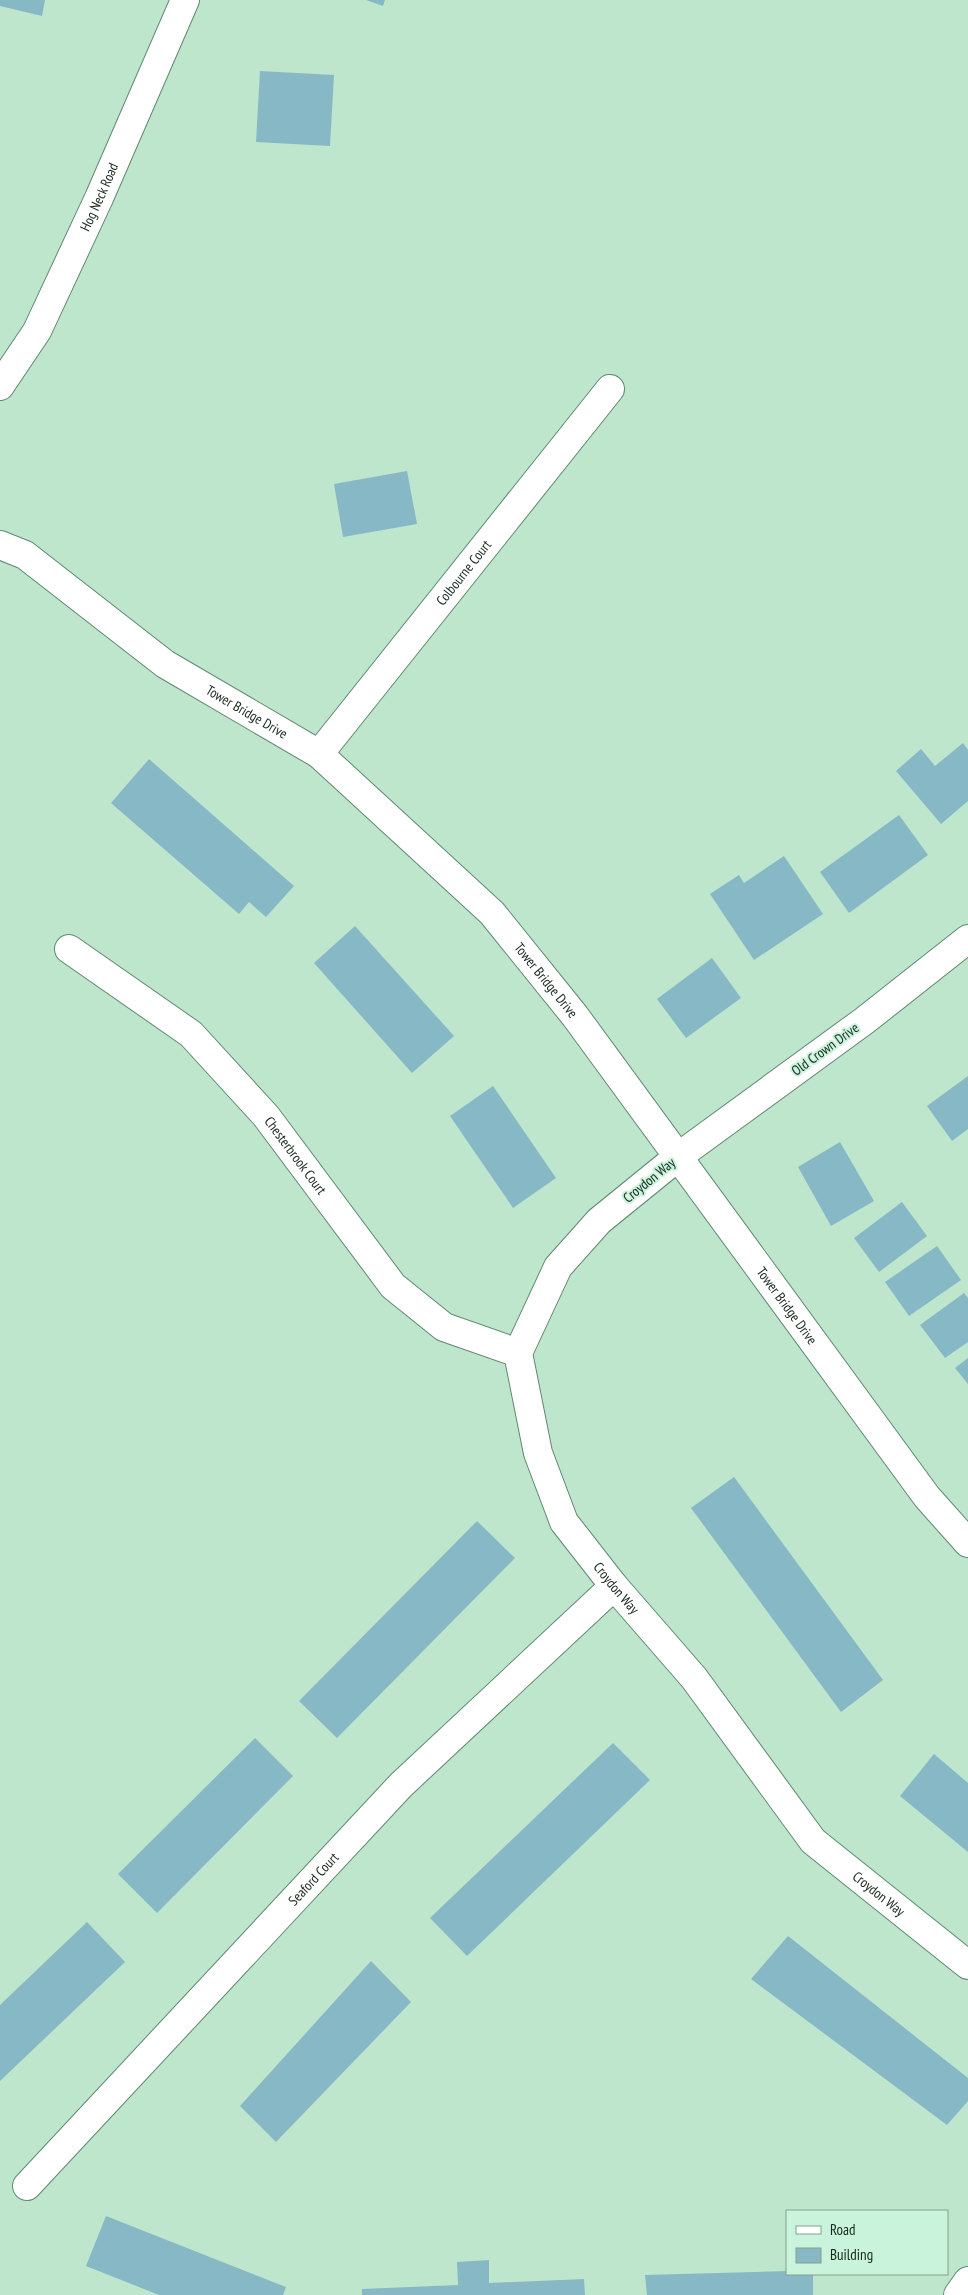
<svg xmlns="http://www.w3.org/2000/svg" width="968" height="2295" font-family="'PT Sans Narrow',sans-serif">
  <rect width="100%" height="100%" fill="#bde6cd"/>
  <g fill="#87b8c6">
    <polygon points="0,0 45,0 42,16 0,6"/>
    <polygon points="366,0 385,0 383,6"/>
    <polygon points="260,71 334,75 330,146 256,142"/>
    <polygon points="407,471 417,524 343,537 334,484"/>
    <polygon points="963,743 968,750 968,801 941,824 896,771 921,749 935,766"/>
    <polygon points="149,759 294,886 266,917 249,902 239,914 111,803"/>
    <polygon points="899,815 928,855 849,913 820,872"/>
    <polygon points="784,856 823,914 754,960 710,894 739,875 744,883"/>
    <polygon points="355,926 454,1036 412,1073 314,963"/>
    <polygon points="712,958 741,998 686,1038 657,999"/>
    <polygon points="968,1076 968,1129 952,1141 927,1106"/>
    <polygon points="493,1086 556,1178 513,1208 450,1116"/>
    <polygon points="840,1142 874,1201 831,1226 798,1167"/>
    <polygon points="902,1202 927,1236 879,1272 854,1238"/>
    <polygon points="937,1246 961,1280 909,1316 885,1282"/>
    <polygon points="964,1293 968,1298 968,1342 945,1358 920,1325"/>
    <polygon points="968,1358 968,1384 955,1368"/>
    <polygon points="734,1477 883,1680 841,1712 691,1508"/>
    <polygon points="477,1521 515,1558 337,1738 299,1701"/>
    <polygon points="255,1738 293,1776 157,1913 118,1874"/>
    <polygon points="613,1743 650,1780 467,1956 430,1918"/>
    <polygon points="934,1754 968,1783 968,1852 900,1796"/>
    <polygon points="87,1922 125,1962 0,2081 0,2005"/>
    <polygon points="788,1936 968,2078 968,2101 947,2125 751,1979"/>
    <polygon points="371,1961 411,2002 276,2142 240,2106"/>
    <polygon points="106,2216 286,2287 283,2295 159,2295 86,2266"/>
    <polygon points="489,2260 489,2283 584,2279 585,2295 362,2295 362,2289 458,2285 457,2262"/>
    <polygon points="787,2271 787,2274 813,2274 813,2295 647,2295 645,2275"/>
  </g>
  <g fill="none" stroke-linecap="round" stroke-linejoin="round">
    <defs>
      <g id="minor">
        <path id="s1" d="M0 545 25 555 165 664 319 754 492 913 575 1016 927 1497 968 1543"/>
        <path id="s2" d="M319 754 610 389"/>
        <path id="s3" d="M968 939 864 1021 679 1156 599 1221 558 1267 518 1353 538 1453 564 1522 614 1586 694 1678 813 1841 968 1965"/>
        <path id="s4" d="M69 949 191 1034 266 1116 393 1286 444 1327 518 1353"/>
        <path id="s5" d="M27 2186 401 1785 614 1586"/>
        <polyline points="958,2295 968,2281"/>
      </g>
      <g id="secondary">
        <path id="s6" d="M0 386 37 331 99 198 185 0"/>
      </g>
    </defs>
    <use href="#minor" stroke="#618871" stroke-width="30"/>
    <use href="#secondary" stroke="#618871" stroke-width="30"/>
    <use href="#minor" stroke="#fff" stroke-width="28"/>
    <use href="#secondary" stroke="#fff" stroke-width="28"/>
  </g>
  <g text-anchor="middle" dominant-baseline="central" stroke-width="4" stroke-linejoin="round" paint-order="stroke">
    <g font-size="14" fill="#17271e" stroke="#c9f3da">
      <text stroke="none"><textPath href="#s6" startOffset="214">Hog Neck Road</textPath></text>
      <text stroke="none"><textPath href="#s2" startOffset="232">Colbourne Court</textPath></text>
      <text stroke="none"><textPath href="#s1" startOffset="299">Tower Bridge Drive</textPath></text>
      <text stroke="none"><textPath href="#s1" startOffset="704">Tower Bridge Drive</textPath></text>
      <text transform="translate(825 1049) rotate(-36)">Old Crown Drive</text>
      <text stroke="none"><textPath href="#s4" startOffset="309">Chesterbrook Court</textPath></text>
      <text transform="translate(649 1180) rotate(-39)">Croydon Way</text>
      <text stroke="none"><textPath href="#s1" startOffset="1109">Tower Bridge Drive</textPath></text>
      <text stroke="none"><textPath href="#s3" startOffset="881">Croydon Way</textPath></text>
      <text stroke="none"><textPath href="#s5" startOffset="420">Seaford Court</textPath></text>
      <text stroke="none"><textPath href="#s3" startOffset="1286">Croydon Way</textPath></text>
    </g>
  </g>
  <rect x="786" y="2210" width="162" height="65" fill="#c9f3da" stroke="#82a18f"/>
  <rect x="796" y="2226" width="25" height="8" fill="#ffffff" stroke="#82a18f"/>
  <text x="830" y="2235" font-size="15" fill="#17271e">Road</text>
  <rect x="796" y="2248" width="25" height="15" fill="#87b8c6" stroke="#82a18f"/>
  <text x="830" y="2260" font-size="15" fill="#17271e">Building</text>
</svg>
